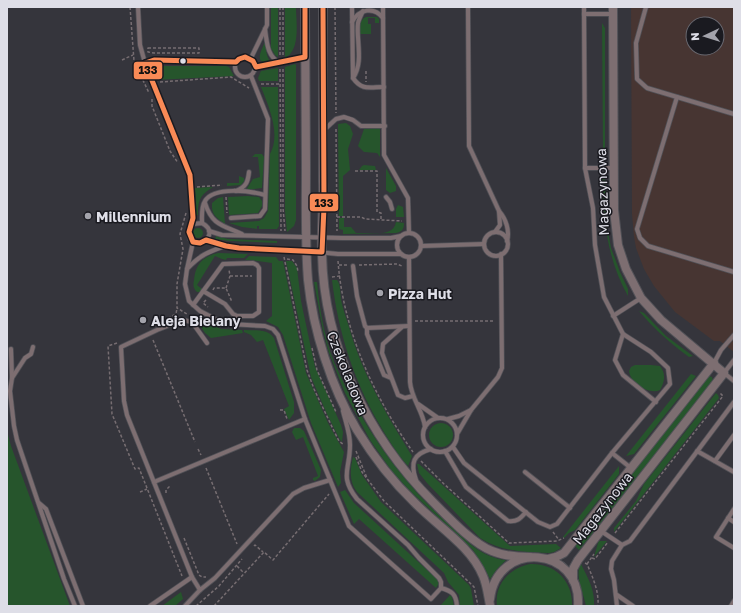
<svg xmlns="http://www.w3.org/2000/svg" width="741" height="613" font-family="'Golos Text',sans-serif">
  <rect width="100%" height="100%" fill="#35353c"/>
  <path fill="#473532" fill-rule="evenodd" d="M631 7H734V352L720 341H714L675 312 654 286 644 269 636 248 634 237 632 214ZM693 24H717V48H693Z"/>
  <g fill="#26552c">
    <polygon points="271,7 278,7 278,57 275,55 271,48"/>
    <path d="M285 7H296C296 22 301 50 285 58Z"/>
    <path d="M366 17H377L379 19V23H375V18H368V24H371V34H360C360 27 359 20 366 17Z"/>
    <polygon points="602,23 605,28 605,157 603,159"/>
    <path d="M265 42C267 49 265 56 271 62 253 65 261 51 265 42Z"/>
    <polygon points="295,64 296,65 296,220 294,226 287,232 285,211 285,67"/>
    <polygon points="161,66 226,66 229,67 234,76 155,80 154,71 157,67"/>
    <polygon points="278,68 278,81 259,81 258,78 261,71"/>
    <path d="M261 87H278L279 226 277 229H259V226H257V229L242 227 229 223 259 221 264 218 268 211 270 154C281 134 269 107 261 87Z"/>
    <polygon points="346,123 350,126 353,134 348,149 350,170 343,176 343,216 339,216 338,124"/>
    <polygon points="379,128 380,129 380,157 377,153 364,152 358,146 364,129"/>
    <polygon points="255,154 262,154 264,157 262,188 246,190 253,179 260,177 258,157 252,157"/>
    <polygon points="364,165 375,166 376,170 359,170 362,166"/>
    <polygon points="386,168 396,186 396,191 390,193 386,190"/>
    <polygon points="239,176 244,178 244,181 241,185 227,186 227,183 239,183"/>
    <path d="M602 176 606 181 607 226 611 248 620 272 628 289V296C606 257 604 220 602 176Z"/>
    <path d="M213 187C200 195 198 200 198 215H196L195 188Z"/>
    <polygon points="248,196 259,197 262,201 262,206 258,213 229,215 228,197"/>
    <path d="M223 197 225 224C216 218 211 214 212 203L218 198Z"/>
    <polygon points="398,205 403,207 404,217 396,217 396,209"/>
    <path d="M339 218H344V227H351L356 233C368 233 394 238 396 222L404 223C404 229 402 232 396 233L343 234V230L339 229Z"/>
    <circle cx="198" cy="233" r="5"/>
    <polygon points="216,236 228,239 277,241 277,243 230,241 215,239"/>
    <path d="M218 253 248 254 244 258H227L226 260 222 259 215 256 197 285 202 289 200 292H197C193 288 193 285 194 280 195 265 203 256 218 253Z"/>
    <path d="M249 256 276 257 279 261H283L306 373 328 423 344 452 340 472 341 483 338 487 311 423 283 335 278 327 266 321 272 316V263C263 262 254 260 245 260Z"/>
    <polygon points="286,261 292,261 297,268 301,301 315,367 341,425 343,432 342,442 339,438 327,414 311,377"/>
    <path d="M332 280H337C341 285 340 294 341 300 343 309 346 318 349 327 362 374 387 415 412 456L408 466C396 453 387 437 378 422 353 378 338 331 332 280Z"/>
    <path d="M314 282H317C320 312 325 345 339 373 366 432 404 485 453 528 468 543 484 558 506 560L497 569 490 579 486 571 473 550 409 490 391 470 370 440 345 393 329 353 323 331Z"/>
    <path d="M639 311 644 313 666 336 693 356 689 357C670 343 654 329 639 311Z"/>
    <polygon points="202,320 221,329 242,330 243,333 211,338 205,333 199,324"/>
    <path d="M244 330C255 331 267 328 274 338L294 402V413L289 420 284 409 289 406 263 340 257 342 251 335 244 332Z"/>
    <path d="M635 365H651L660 366C666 374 665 381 660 390 649 395 630 383 629 371L631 367Z"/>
    <polygon points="691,374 696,376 634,454 626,456"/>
    <polygon points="709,376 712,377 713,381 579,550 575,546"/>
    <polygon points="716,393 718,395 719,398 614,532 614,528 636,501 644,484"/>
    <circle cx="441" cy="435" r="12"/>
    <polygon points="294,428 300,428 304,431 321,470 320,477 315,481 313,480 313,478 318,476 303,437 296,440 292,432"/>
    <polygon points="7,431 11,446 70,606 7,606"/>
    <path d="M353 457 355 458 362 475 381 502 469 585 471 589 474 606H460L459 595 448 582 444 573 357 492C349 481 350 470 353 457Z"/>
    <path d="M417 464H419L510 546 556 544 561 548 554 552 549 553C525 552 502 552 480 538L427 483 419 473Z"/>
    <polygon points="619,466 619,474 575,530 569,533 564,538 563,537"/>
    <polygon points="345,490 354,503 438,580 439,583 436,588 359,519 354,524 340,492"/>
    <polygon points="599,541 607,541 594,557 598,543"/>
    <path d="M530 564C555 563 573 581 572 606H497C494 584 510 568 530 564Z"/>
    <path d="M581 564C588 578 595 590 594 606H586C584 594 574 574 581 564Z"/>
    <polygon points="181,592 183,599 175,606 162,606"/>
    <polygon points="450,595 452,597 454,606 440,606"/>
  </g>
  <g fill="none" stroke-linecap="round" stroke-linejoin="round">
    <defs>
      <g id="service">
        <path d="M138 7 140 45 145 63 190 175 193 218C193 220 193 222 193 224 191 227 189 229 189 233 188 255 225 236 202 223L193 224"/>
        <path d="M352 7 353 78C362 91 370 87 384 87"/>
        <polyline points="383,7 384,155 408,198 409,233"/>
        <polyline points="468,7 469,146 499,211 500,225 495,232"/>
        <polyline points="646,7 636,43 637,79 647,88 734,114"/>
        <polyline points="584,14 613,14"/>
        <path d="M352 22C359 9 374 6 383 18"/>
        <path d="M265 29C267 43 267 56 280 63"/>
        <circle cx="245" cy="67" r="10"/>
        <polyline points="251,58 267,25 267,7"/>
        <polyline points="145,63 154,60 216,61 236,62"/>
        <polyline points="256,67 280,63 305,57"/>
        <path d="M353 78C364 62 356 41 358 23 359 19 361 15 363 11"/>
        <polyline points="677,97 637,229 640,238 648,246 734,272"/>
        <polyline points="324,130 336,119 344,117 353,120 361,126 385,126"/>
        <polyline points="585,168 613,168"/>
        <path d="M236 191C246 187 248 182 249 172"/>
        <polyline points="386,197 390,202 392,209"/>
        <path d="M205 203C212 225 222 225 242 234"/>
        <path d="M499 211C506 219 510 231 507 241"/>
        <polyline points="231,218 260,216 265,209 268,119 251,76"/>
        <path d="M202 223C202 217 201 207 205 201 214 186 251 191 265 195"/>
        <polyline points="209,231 222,235 342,238 391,238 401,236"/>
        <circle cx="496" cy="244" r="12"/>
        <circle cx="409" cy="245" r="12"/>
        <polyline points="206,240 226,246 239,248 307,251 338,254 401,254"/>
        <path d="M193 242 187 269 185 284 189 301 200 311 219 321 229 324 265 326 273 329 278 335 305 419 349 526 431 599 441 588V582L439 578 419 558 408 545 357 499C339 476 350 470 350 445 350 433 346 423 343 411"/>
        <polyline points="421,246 484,244"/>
        <path d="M409 257 410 382C411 398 423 411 425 427"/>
        <polyline points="353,266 357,296 365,326 367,328 409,326"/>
        <path d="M187 269C200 255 208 252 225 246"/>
        <polyline points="193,305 223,264 253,263 257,265 259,268 259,312 253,316 237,316 233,314 225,304 203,291"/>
        <polyline points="613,316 641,298"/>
        <polyline points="402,327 383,344 382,353 398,395 405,398 413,396"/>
        <polyline points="367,328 367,334 384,375 391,378"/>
        <polyline points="623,334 615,360 623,375 656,402"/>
        <polyline points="207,343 192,322 183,320 157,330 121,347 124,401 127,415 192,577 200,590 215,578 293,494 304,488 330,480"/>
        <polyline points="11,349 12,378 10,391 14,426 17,440 64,579 75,606"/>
        <polyline points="734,360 724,373 734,381"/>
        <polyline points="714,363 721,350 734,335"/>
        <polyline points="12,378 25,358 31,354 33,347"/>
        <polyline points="418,404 438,418"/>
        <circle cx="440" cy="435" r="17"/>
        <polyline points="448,419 459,416 471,410"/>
        <polyline points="457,434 471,410 498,377 502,368 501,254"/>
        <polyline points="453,447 464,463 538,522 550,527 557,524 612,453 670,384 668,368 651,352 623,334 604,297 595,245 593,208 585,168 584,7"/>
        <path d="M445 451 466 487 508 521C517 522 520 519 526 512"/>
        <polyline points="697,451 734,472"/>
        <polyline points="612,453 631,468"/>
        <polyline points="715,461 734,435"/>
        <polyline points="525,472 570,508"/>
        <path d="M416 480C410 463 413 454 431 449"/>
        <polyline points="154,482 305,419"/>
        <polyline points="39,503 46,509 83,606"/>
        <polyline points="734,509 716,537 734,548"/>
        <polyline points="728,518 734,522"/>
        <polyline points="601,531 622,545"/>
        <path d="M441 588C452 591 456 594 457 606"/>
        <polyline points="617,595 633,606"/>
        <polyline points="150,606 192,577"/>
        <polyline points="185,606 200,590"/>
        <polyline points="617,606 614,580 611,569 612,561 622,545 630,541 734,402"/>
        <polyline points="731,606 734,601"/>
      </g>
      <g id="minor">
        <path d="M305 7C305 61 306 115 306 168 306 206 305 243 308 280 313 330 331 387 357 430 373 456 392 481 414 502 436 525 471 546 483 576 487 585 488 596 490 605"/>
        <path d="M323 7C323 65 323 123 323 181 324 205 321 228 322 252 323 345 368 437 433 502 448 517 473 544 492 551 504 556 517 557 530 557"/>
        <polyline points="548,559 556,557 564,553 714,363"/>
        <polyline points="573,580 573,569 578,560 724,373 661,320 641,298 626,269 618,245 614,210 613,7"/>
        <path d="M490 599C497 539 582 546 578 606"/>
      </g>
    </defs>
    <use href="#service" stroke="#515157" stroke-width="5.5"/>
    <use href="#minor" stroke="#515157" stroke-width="10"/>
    <g stroke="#766d71" stroke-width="1.5" stroke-dasharray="3 2" stroke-linecap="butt">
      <polyline points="130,7 134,61 149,93"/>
      <polyline points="280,7 280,55"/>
      <polyline points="283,7 283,55"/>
      <polyline points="335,7 336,113"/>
      <polygon points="148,48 199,48 199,53 154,53 148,52"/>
      <polyline points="122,60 133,55"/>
      <polyline points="280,69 281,231"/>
      <polyline points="283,69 283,208 285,231"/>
      <polyline points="366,71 366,82"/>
      <polyline points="160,82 231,77 249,88"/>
      <polyline points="261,84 281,84"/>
      <polyline points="152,99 152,106 170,151 178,163"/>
      <polyline points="336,129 337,231"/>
      <polyline points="355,171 377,171 377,212 381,213 381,219"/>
      <polyline points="197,187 222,185"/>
      <polyline points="226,197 227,213"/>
      <polyline points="186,213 180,234 183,249 177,284 177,308 187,314"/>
      <polyline points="337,217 361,217 365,219 402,221"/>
      <polyline points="284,257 307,370 314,389 334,431 339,441 344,445"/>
      <polyline points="287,259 293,260 297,266 298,272"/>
      <path d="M338 261C343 330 374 397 413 452"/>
      <polyline points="339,265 347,265"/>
      <polyline points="359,265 397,264 402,266"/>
      <polyline points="230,276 252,276"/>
      <polyline points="332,277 340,276"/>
      <polyline points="226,288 230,276 229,270"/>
      <polyline points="213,290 214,288 226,288 232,302"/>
      <polyline points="394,290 403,290"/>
      <polyline points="206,300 203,303 208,307"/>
      <polyline points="168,318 176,314 177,308"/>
      <polyline points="415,321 495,321"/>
      <polyline points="153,340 195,442"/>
      <polyline points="117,343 108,346 112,414 135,469 139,468 182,576"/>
      <polyline points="312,348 317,370 336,412"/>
      <polyline points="280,410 284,410 287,419"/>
      <polyline points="198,449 201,455"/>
      <polyline points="356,451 367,478"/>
      <polyline points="356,457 362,472 384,501 471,584 474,587 478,606"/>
      <polyline points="421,461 444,484 509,543 557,541 564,538"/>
      <polyline points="206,468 237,544"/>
      <polyline points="140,492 147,489"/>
      <polyline points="166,493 166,490 169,487 168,485"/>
      <polyline points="553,532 559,540"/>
      <polyline points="615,533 723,396 720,393"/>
      <polyline points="184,538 199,575 202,577 206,577"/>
      <polyline points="254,546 255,545 263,552"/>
      <polyline points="592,558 595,559 608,542"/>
      <path d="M585 563 587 564C593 578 599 591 598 606"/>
      <polyline points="587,564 594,554"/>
      <polyline points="237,566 244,573"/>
      <polyline points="196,606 219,586 242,559"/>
      <polyline points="214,606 264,552 273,560 329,494"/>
    </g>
    <use href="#service" stroke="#7d6e71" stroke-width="4"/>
    <use href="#minor" stroke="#7d6e71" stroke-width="8"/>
    <defs>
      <polyline id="bus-1" points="305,7 305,57 256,67 253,61 245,57 239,59 236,62 154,60 145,63 190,175 193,218 189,232 193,242 200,243 206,240 226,246 239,248 322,252 324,207 323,7"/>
    </defs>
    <use href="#bus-1" stroke="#1a1a20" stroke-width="8"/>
    <use href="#bus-1" stroke="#f98a56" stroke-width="5"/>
  </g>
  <circle fill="#dedee7" stroke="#1a1a20" stroke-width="1.5" cx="183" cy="61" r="3.5"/>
  <g fill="#a3a3ab" stroke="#1a1a20" stroke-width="1.5">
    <circle cx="88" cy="216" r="4"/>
    <circle cx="380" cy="293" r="4"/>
    <circle cx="143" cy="320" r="4"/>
  </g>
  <g text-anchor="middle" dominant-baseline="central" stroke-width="3" stroke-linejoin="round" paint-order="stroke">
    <g font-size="14" fill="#dedee7" stroke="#1a1a20">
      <text transform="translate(602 192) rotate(-92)">Magazynowa</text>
      <text transform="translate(348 373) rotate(68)">Czekoladowa</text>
      <text transform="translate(602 508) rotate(-52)">Magazynowa</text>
    </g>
    <g font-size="14" font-weight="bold" fill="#dedee7" stroke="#1a1a20" text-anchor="start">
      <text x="96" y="216">Millennium</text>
      <text x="388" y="293">Pizza Hut</text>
      <text x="151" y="320">Aleja Bielany</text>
    </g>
  </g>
  <g stroke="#1a1a20" stroke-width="1.5">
    <rect x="133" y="61" width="30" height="19" rx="4" fill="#f98a56"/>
    <rect x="309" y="193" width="30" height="19" rx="4" fill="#f98a56"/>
  </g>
  <g font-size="11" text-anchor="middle" font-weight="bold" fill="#111">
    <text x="148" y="74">133</text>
    <text x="324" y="207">133</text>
  </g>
  <rect width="741" height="613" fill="none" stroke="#dedee7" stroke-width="16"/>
  <g transform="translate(705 36) rotate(266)"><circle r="19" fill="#1a1a20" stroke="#686870"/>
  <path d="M0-3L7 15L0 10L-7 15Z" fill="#a3a3ab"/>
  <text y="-6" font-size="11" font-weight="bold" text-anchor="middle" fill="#dedee7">N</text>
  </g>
</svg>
